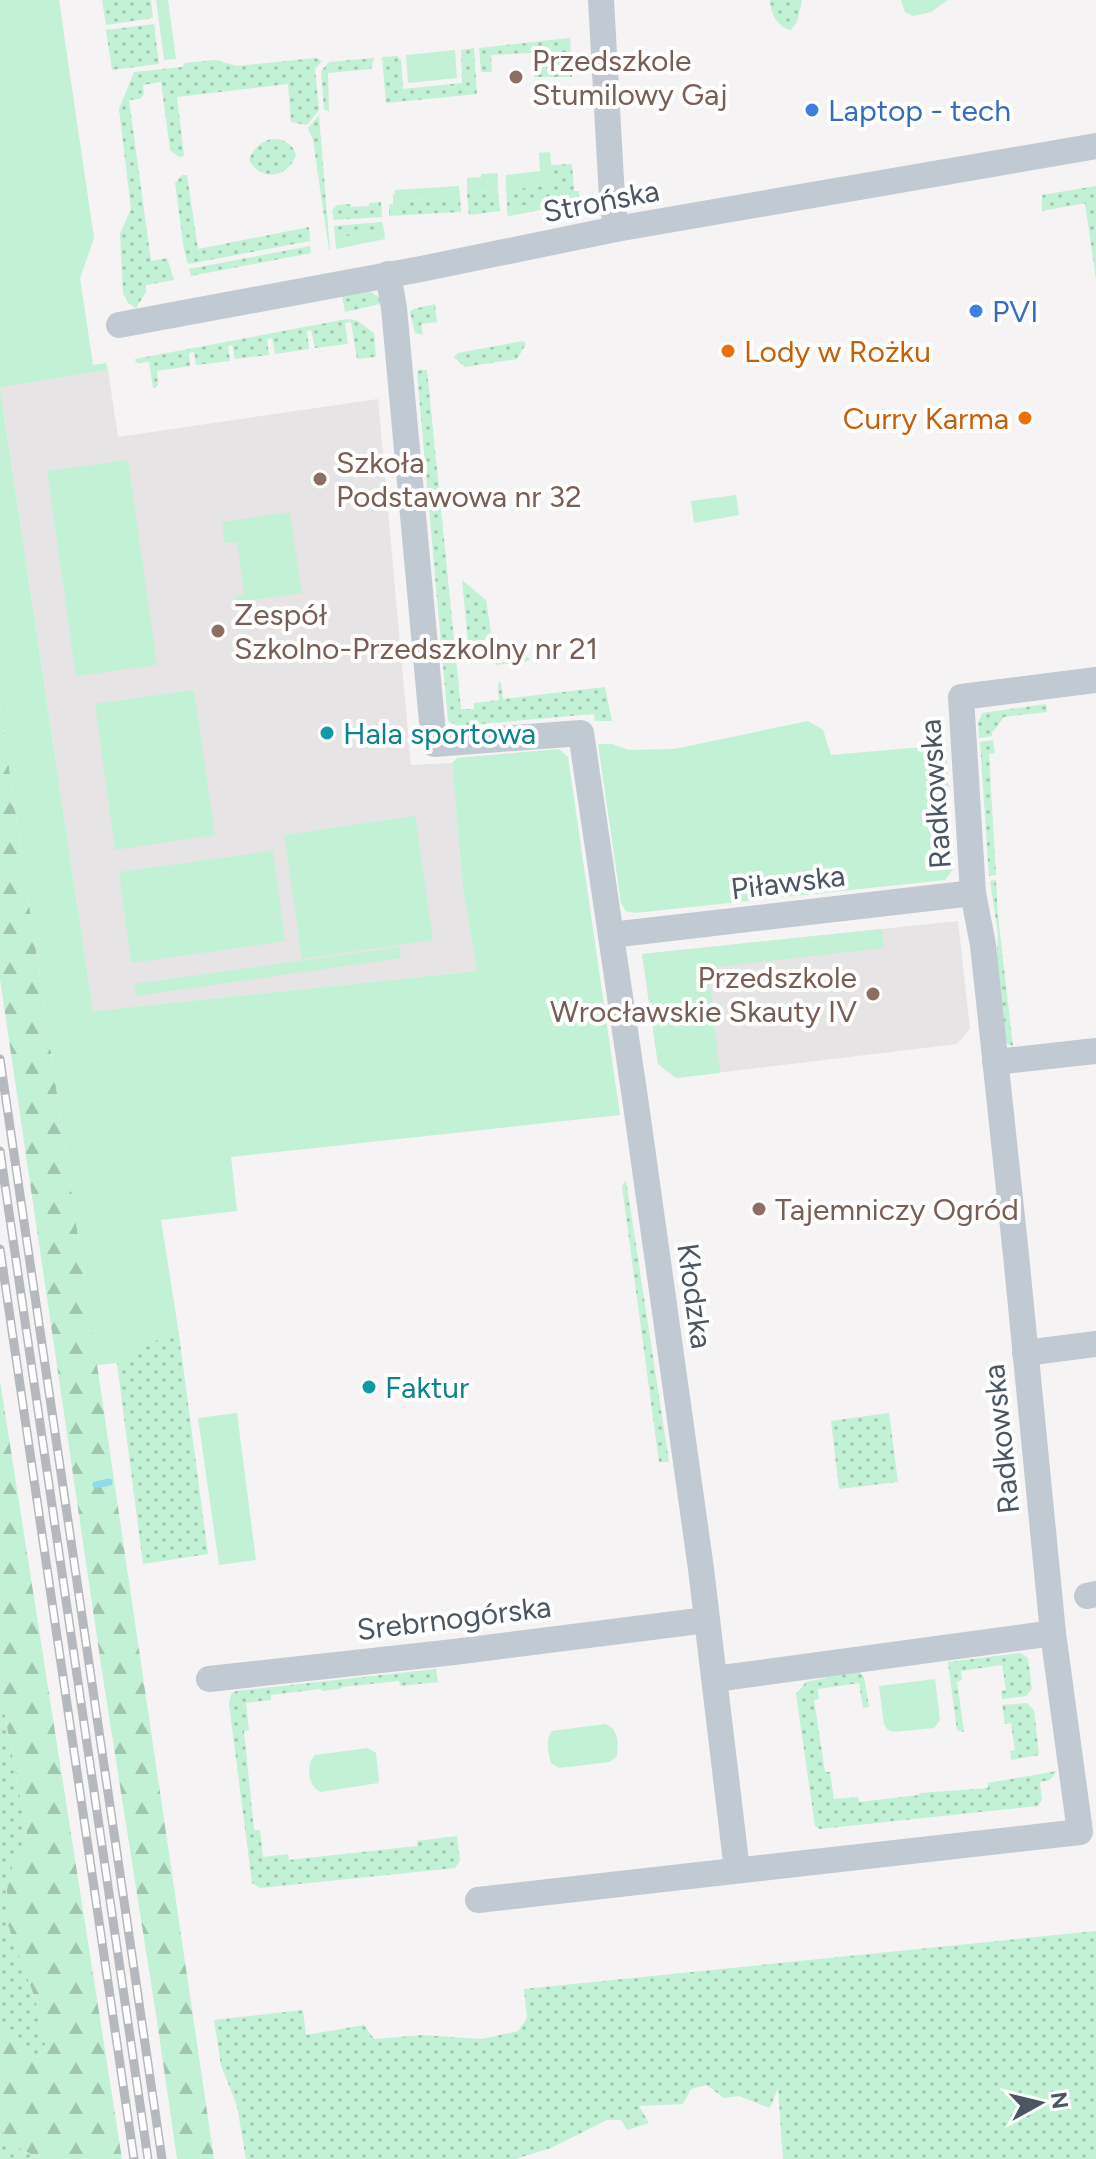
<svg xmlns="http://www.w3.org/2000/svg" width="1096" height="2159" font-family="Figtree,sans-serif">
  <defs>
    <pattern id="grass-dots" width="8" height="8" patternUnits="userSpaceOnUse" patternTransform="scale(2)"><rect width="8" height="8" fill="#c3f1d5"/><path d="M2 2h.1M6 6h.1" fill="none" stroke="#a0c6b0" stroke-width="1.8" stroke-linecap="round"/></pattern>
    <pattern id="forest-firs" width="22" height="20" patternUnits="userSpaceOnUse" patternTransform="scale(2)"><rect width="22" height="20" fill="#c3f1d5"/><path d="M5 1l3.5 6h-7zM16 11l3.5 6h-7z" fill="#a0c6b0"/></pattern>
  </defs>
  <rect width="100%" height="100%" fill="#f5f3f3"/>
  <g fill="#e6e4e5">
    <polygon points="108,370 118,437 378,399 411,765 452,763 463,889 477,971 93,1011 0,386"/>
    <polygon points="958,921 970,1029 957,1044 676,1078 658,1064 642,954"/>
  </g>
  <g fill="url(#grass-dots)">
    <polygon points="102,0 151,0 153,18 106,25"/>
    <path d="M770 0H802L797 22 791 30C778 28 770 13 770 0Z"/>
    <polygon points="154,24 159,64 112,70 106,30"/>
    <polygon points="570,38 572,77 534,77 532,53 491,55 492,72 481,72 479,48"/>
    <polygon points="474,48 477,94 386,103 382,57 398,56 399,59 401,59 403,89 462,83 461,50"/>
    <polygon points="316,58 322,61 315,69 319,110 307,125 291,122 288,84 177,97 184,156 179,157 170,150 161,82 143,85 144,94 140,99 129,100 151,261 167,258 174,280 146,285 146,292 136,308 128,303 123,293 120,234 131,209 119,109 134,72 182,67 185,63 215,60 237,66"/>
    <polygon points="374,58 371,69 328,73 329,111 324,110 321,71 329,62"/>
    <polygon points="319,115 330,250 329,250 313,140 308,128"/>
    <path d="M272 139C283 138 293 144 296 155 288 178 261 182 249 160 253 149 260 142 272 139Z"/>
    <polygon points="572,164 574,191 579,191 579,198 576,203 508,216 506,190 552,185 551,165"/>
    <polygon points="182,175 187,175 198,249 309,227 310,241 188,264 184,250 175,183"/>
    <polygon points="1096,186 1096,279 1085,203 1042,211 1042,195"/>
    <polygon points="498,190 500,211 469,215 467,193"/>
    <polygon points="460,197 461,212 389,216 389,208 397,206 402,201"/>
    <polygon points="381,202 382,217 334,220 332,210 337,205 351,204 351,207 369,206 369,203"/>
    <polygon points="382,222 384,230 335,238 334,226"/>
    <polygon points="310,246 311,253 191,276 189,269"/>
    <polygon points="369,292 378,296 384,303 345,312 342,296"/>
    <polygon points="435,304 437,322 421,324 423,335 415,333 410,312 413,309"/>
    <polygon points="347,319 358,321 374,333 376,357 357,359 351,322 345,323 348,344 315,348 311,330 307,331 309,349 275,354 272,338 267,339 269,355 235,359 232,345 228,346 230,361 196,365 194,352 189,353 190,366 157,371 158,385 155,388 153,388 149,362 136,363 135,359"/>
    <polygon points="523,341 526,344 517,359 465,367 454,357 458,353"/>
    <polygon points="418,370 427,370 461,709 474,709 474,703 499,700 498,683 501,682 503,699 605,687 612,721 595,721 594,714 458,726 448,721 417,373"/>
    <polygon points="462,580 486,600 491,632 477,649 468,641"/>
    <polygon points="515,648 530,659 528,661 497,665 488,657 493,653"/>
    <polygon points="1046,704 1047,712 1004,717 992,733 992,736 979,738 978,723 982,713"/>
    <polygon points="993,740 995,753 989,754 996,875 989,876 980,742"/>
    <polygon points="996,880 998,916 1013,1046 1007,1044 1003,1035 996,970 998,934 990,881"/>
    <polygon points="626,1180 669,1462 659,1462 622,1186"/>
    <polygon points="178,1328 208,1554 143,1564 117,1363"/>
    <polygon points="889,1413 898,1482 839,1489 831,1421"/>
    <polygon points="1021,1653 1028,1658 1032,1689 1026,1696 1002,1699 1001,1691 1006,1690 1002,1665 961,1671 962,1680 957,1682 964,1732 957,1730 948,1662"/>
    <polygon points="436,1669 438,1682 400,1686 399,1681 342,1687 339,1689 323,1691 320,1689 271,1695 271,1700 246,1703 249,1730 244,1731 254,1830 260,1830 263,1857 288,1854 289,1860 417,1846 417,1841 457,1836 460,1861 455,1868 260,1888 252,1883 229,1704 231,1694 236,1691"/>
    <polygon points="858,1671 864,1677 869,1707 863,1708 859,1683 818,1689 819,1699 814,1700 825,1772 830,1772 834,1799 858,1797 859,1802 919,1795 920,1793 988,1788 988,1783 1057,1771 1050,1780 1040,1782 1042,1800 1038,1806 820,1829 815,1826 796,1694 806,1682"/>
    <polygon points="0,1689 27,1834 13,1863 8,1925 36,2001 46,2049 37,2058 11,2030 0,2029"/>
    <polygon points="1027,1703 1034,1710 1039,1755 1011,1760 1010,1751 1015,1750 1011,1723 1005,1724 1002,1705"/>
    <polygon points="1096,1931 1096,2159 783,2159 778,2088 770,2108 739,2096 724,2098 707,2085 691,2089 683,2104 639,2106 649,2123 627,2130 621,2120 607,2120 551,2148 515,2159 246,2159 237,2106 221,2065 214,2020 303,2010 306,2035 364,2025 374,2039 422,2035 481,2039 518,2031 527,2018 524,1989"/>
    <polygon points="0,2126 10,2144 42,2159 0,2159"/>
  </g>
  <g fill="url(#forest-firs)">
    <polygon points="0,706 214,2159 177,2159 157,2021 103,1678 0,979"/>
    <polygon points="0,1381 122,2159 42,2159 10,2144 0,2126 0,2029 11,2030 37,2058 46,2049 36,2001 8,1925 7,1890 13,1863 27,1834 0,1689"/>
  </g>
  <g fill="#c3f1d5">
    <polygon points="0,0 59,0 94,238 80,278 93,365 106,363 108,370 0,387 93,1011 477,971 463,889 452,763 457,758 559,749 568,757 620,1115 231,1157 237,1211 161,1220 178,1328 117,1363 97,1365 0,706"/>
    <polygon points="156,0 168,0 176,59 164,60"/>
    <polygon points="901,0 948,0 931,12 913,16 905,12"/>
    <polygon points="455,50 457,78 408,83 406,55"/>
    <polygon points="550,152 553,185 506,190 506,175 540,171 539,153"/>
    <polygon points="498,173 498,190 467,193 467,178 481,177 481,174"/>
    <polygon points="459,186 460,197 402,201 397,206 389,208 389,205 393,204 393,194 395,194 395,190"/>
    <polygon points="579,196 576,203 508,216 507,208"/>
    <polygon points="384,230 385,239 336,249 335,238"/>
    <polygon points="128,460 157,665 76,676 47,471"/>
    <polygon points="736,495 739,515 694,523 691,501"/>
    <polygon points="290,512 302,593 237,602 236,596 244,594 237,542 225,543 222,522"/>
    <polygon points="194,690 215,835 115,850 95,704"/>
    <polygon points="808,721 823,730 831,755 946,745 953,870 945,880 635,913 626,911 621,903 598,744 612,744 629,750 674,749"/>
    <polygon points="415,816 433,940 302,959 284,835"/>
    <polygon points="273,851 285,941 131,963 119,872"/>
    <polygon points="882,929 884,948 708,968 720,1073 676,1078 658,1064 642,954"/>
    <polygon points="399,947 401,958 136,996 134,984"/>
    <polygon points="237,1413 256,1560 219,1565 198,1418"/>
    <polygon points="935,1679 940,1720 934,1728 893,1732 888,1730 884,1725 879,1686"/>
    <path d="M605 1724C619 1728 618 1744 617 1756L610 1762 559 1768 551 1763C548 1753 545 1739 552 1731Z"/>
    <path d="M368 1748 376 1753 379 1779 378 1783 321 1792C307 1787 306 1764 315 1755Z"/>
  </g>
  <g fill="none" stroke-linecap="round" stroke-linejoin="round">
    <polyline stroke="#90daee" stroke-width="7" points="96,1485 109,1482"/>
    <g stroke="#c1cad2" stroke-width="26">
      <polyline points="601,0 612,198 616,229"/>
      <polyline points="388,274 394,308 434,744 581,733 636,1105 701,1569 737,1870"/>
      <polyline points="119,325 421,269 616,229 1096,146"/>
      <polyline points="611,935 973,893"/>
      <polyline points="995,1062 1096,1051"/>
      <polyline points="1025,1353 1096,1344"/>
      <polyline points="1087,1596 1096,1594"/>
      <polyline points="209,1679 454,1652 707,1620"/>
      <polyline points="715,1679 1053,1633"/>
      <polyline points="478,1900 1080,1832 1053,1633 1016,1255 983,945 973,893 961,697 1096,680"/>
    </g>
    <defs>
      <g id="rail">
        <polyline points="0,1059 162,2159"/>
        <polyline points="0,1151 148,2159"/>
        <polyline points="0,1249 134,2159"/>
      </g>
    </defs>
    <use href="#rail" stroke="#b5b8bd" stroke-width="9"/>
    <use href="#rail" stroke="#fff" stroke-width="6" stroke-dasharray="18" stroke-linecap="butt"/>
  </g>
  <g fill="#8d6e63" stroke="#fff" stroke-width="3">
    <circle cx="516" cy="77" r="8"/>
    <circle cx="320" cy="479" r="8"/>
    <circle cx="218" cy="631" r="8"/>
    <circle cx="873" cy="994" r="8"/>
    <circle cx="759" cy="1209" r="8"/>
  </g>
  <g fill="#3f7fe0" stroke="#fff" stroke-width="3">
    <circle cx="812" cy="110" r="8"/>
    <circle cx="976" cy="311" r="8"/>
  </g>
  <g fill="#e8710a" stroke="#fff" stroke-width="3">
    <circle cx="728" cy="351" r="8"/>
    <circle cx="1025" cy="418" r="8"/>
  </g>
  <g fill="#0f9aa8" stroke="#fff" stroke-width="3">
    <circle cx="327" cy="733" r="8"/>
    <circle cx="369" cy="1387" r="8"/>
  </g>
  <g text-anchor="middle" dominant-baseline="central" stroke-width="8" stroke-linejoin="round" paint-order="stroke">
    <g font-size="30" fill="#785e54" stroke="#fff" text-anchor="start">
      <text x="532" y="60">Przedszkole<tspan x="532" dy="34">Stumilowy Gaj</tspan></text>
      <text x="336" y="462">Szkoła<tspan x="336" dy="34">Podstawowa nr 32</tspan></text>
      <text x="234" y="614">Zespół<tspan x="234" dy="34">Szkolno-Przedszkolny nr 21</tspan></text>
      <text x="857" y="977" text-anchor="end">Przedszkole<tspan x="857" dy="34">Wrocławskie Skauty IV</tspan></text>
      <text x="775" y="1209">Tajemniczy Ogród</text>
    </g>
    <g font-size="30" fill="#366cbe" stroke="#fff" text-anchor="start">
      <text x="828" y="110">Laptop - tech</text>
      <text x="992" y="311">PVI</text>
    </g>
    <g font-size="30" fill="#4a5661" stroke="#fff">
      <text transform="translate(601 201) rotate(-11)">Strońska</text>
      <text transform="translate(935 794) rotate(-94)">Radkowska</text>
      <text transform="translate(788 882) rotate(-7)">Piławska</text>
      <text transform="translate(695 1296) rotate(82)">Kłodzka</text>
      <text transform="translate(1001 1439) rotate(-96)">Radkowska</text>
      <text transform="translate(454 1618) rotate(-7)">Srebrnogórska</text>
    </g>
    <g font-size="30" fill="#c56008" stroke="#fff" text-anchor="start">
      <text x="744" y="351">Lody w Rożku</text>
      <text x="1009" y="418" text-anchor="end">Curry Karma</text>
    </g>
    <g font-size="30" fill="#0d838f" stroke="#fff" text-anchor="start">
      <text x="343" y="733">Hala sportowa</text>
      <text x="385" y="1387">Faktur</text>
    </g>
  </g>
  <g transform="translate(1040 2103) rotate(82)" stroke="#ffffff" stroke-width="6" paint-order="stroke">
  <path d="M0-6L14 30L0 20L-14 30Z" fill="#4a5661"/>
  <text y="-12" font-size="22" font-weight="bold" text-anchor="middle" fill="#4a5661">N</text>
  </g>
</svg>
